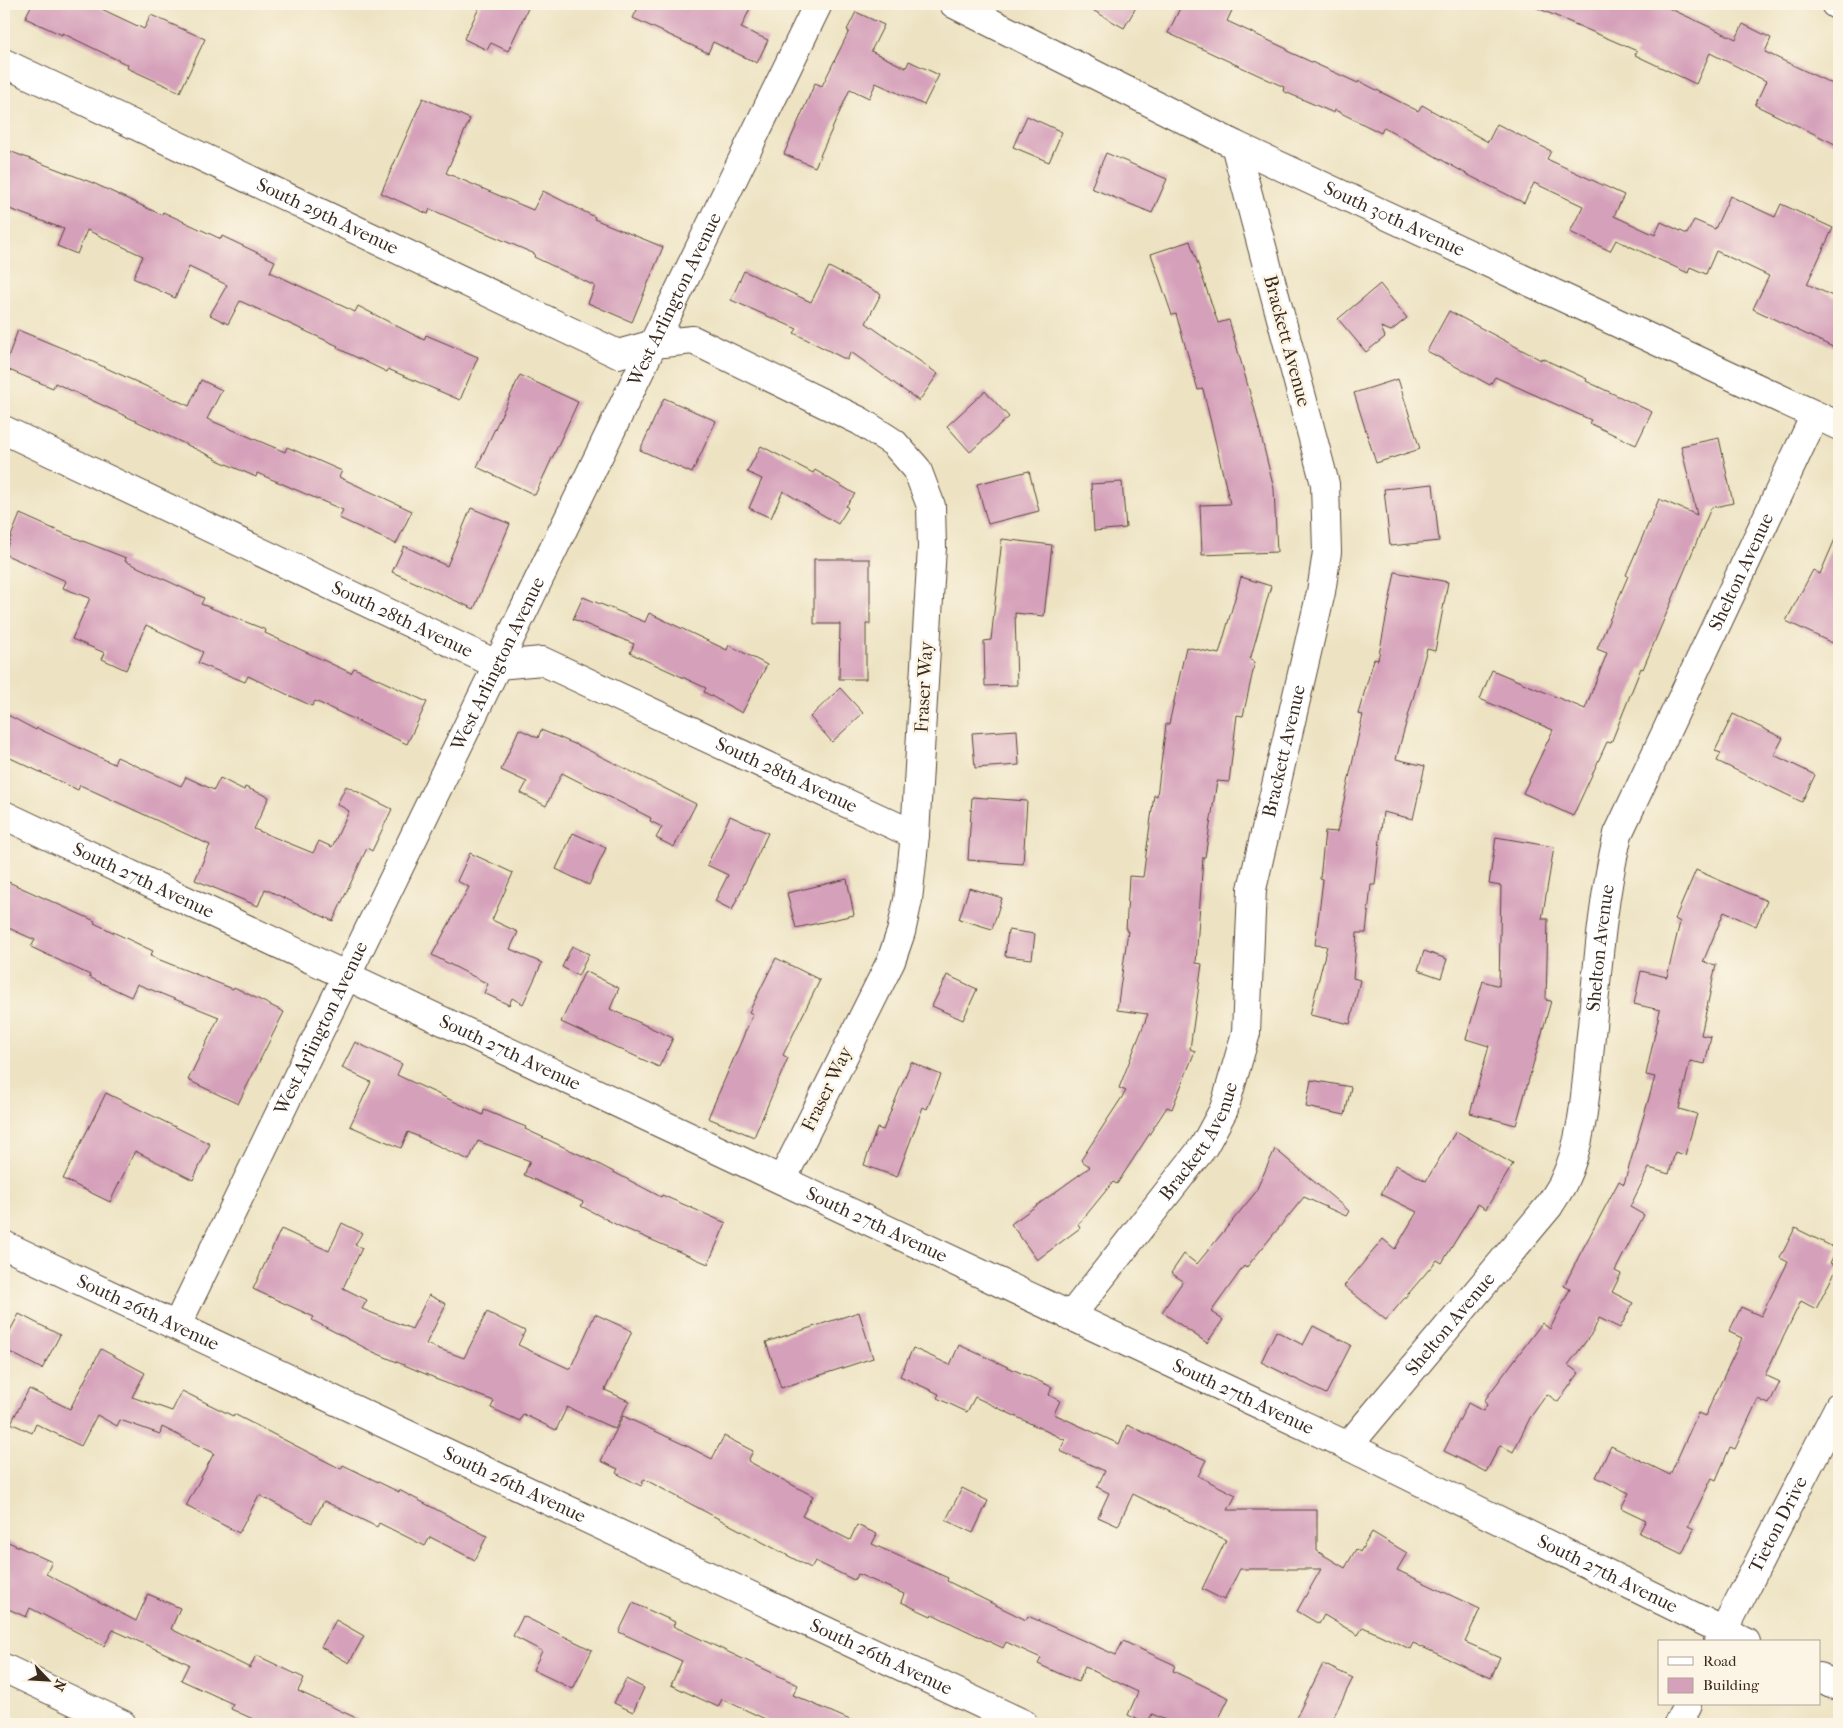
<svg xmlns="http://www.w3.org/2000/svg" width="1843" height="1728" font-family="'IM FELL French Canon',serif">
  <rect width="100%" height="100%" fill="#fcf5e5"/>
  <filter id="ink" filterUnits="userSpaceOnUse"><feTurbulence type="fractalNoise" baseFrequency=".02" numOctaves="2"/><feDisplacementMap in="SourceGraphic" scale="10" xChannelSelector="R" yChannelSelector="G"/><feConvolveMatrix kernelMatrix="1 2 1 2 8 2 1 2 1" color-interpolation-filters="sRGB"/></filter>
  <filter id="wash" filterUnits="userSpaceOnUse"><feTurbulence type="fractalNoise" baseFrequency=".0096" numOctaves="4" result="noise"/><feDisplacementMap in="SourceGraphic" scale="20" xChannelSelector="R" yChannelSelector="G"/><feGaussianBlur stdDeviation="1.12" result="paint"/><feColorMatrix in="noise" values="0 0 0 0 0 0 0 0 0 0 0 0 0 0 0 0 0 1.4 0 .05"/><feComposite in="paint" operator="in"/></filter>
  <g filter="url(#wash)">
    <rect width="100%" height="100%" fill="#ede3c3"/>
    <g id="blocks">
      <g fill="#d5a0ba">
        <polygon points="32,4 91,4 144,29 151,15 205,39 180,92 127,68 128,65 62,33 62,35 25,18"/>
        <polygon points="481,4 530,4 508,51 491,43 487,50 464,39"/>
        <polygon points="640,4 752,4 741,28 768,40 757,63 713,42 708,53 633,18"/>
        <polygon points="1082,4 1138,4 1124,28"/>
        <polygon points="1182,4 1235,4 1227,21 1287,49 1287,51 1358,83 1359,81 1418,111 1422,105 1488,142 1497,124 1551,151 1547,159 1624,195 1614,216 1655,235 1661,222 1687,234 1694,220 1715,229 1730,196 1775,217 1781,204 1833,228 1807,284 1839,299 1839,350 1753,309 1769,276 1716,251 1706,274 1690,267 1688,273 1616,240 1610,251 1570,232 1583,206 1534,183 1524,203 1470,176 1384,127 1381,133 1335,110 1334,113 1283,91 1284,87 1168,33"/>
        <polygon points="1528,4 1660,4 1736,39 1743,24 1771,38 1765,52 1839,87 1839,146 1755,105 1766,81 1710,53 1696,84 1635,55 1637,51"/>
        <polygon points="856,12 884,25 871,51 906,68 909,61 939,75 924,105 876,83 869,98 850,89 815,167 784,154 815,83 822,86 849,31 847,30"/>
        <polygon points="423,98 470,119 446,173 533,210 543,191 595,217 594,219 663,247 632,322 588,303 595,286 534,257 535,254 430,209 428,214 381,193"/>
        <polygon points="1027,116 1062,132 1049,162 1013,147"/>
        <polygon points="4,149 93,183 162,215 163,212 221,239 222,236 275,261 270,272 355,312 358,306 424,340 426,335 478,357 460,400 388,369 387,372 337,348 338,346 240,301 228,324 210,315 227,285 189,267 175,298 133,278 143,256 87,230 77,254 57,246 64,229 4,207"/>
        <polygon points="1106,153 1167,179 1152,213 1091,188"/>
        <polygon points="1190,241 1218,323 1229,320 1254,407 1274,489 1277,552 1202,555 1200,505 1230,504 1203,389 1198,390 1176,314 1172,315 1151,254"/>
        <polygon points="829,267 881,294 866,323 938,374 919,401 851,352 847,360 794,333 797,329 731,300 744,271 811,302"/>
        <polygon points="1380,284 1407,318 1391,331 1381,327 1385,337 1366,352 1338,319"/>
        <polygon points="1449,311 1541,360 1541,358 1587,379 1586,381 1652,412 1636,445 1589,423 1591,420 1495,377 1490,385 1427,351"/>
        <polygon points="18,330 69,351 189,406 201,380 222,390 207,419 285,452 287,447 342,471 339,477 412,511 396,544 339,518 343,510 257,473 256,477 215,459 215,458 55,383 53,388 4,368"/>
        <polygon points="520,375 578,402 535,495 477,467"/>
        <polygon points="1398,379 1420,449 1376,463 1354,393"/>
        <polygon points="985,391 1009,417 970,452 947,426"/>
        <polygon points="664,398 716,421 692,473 640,450"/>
        <polygon points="1719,438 1733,503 1711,508 1643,669 1641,668 1611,743 1607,742 1573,816 1523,793 1553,730 1480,699 1492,670 1585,709 1607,653 1597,649 1628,576 1626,575 1659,499 1697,515 1681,446"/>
        <polygon points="761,446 813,473 815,470 855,494 846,506 848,508 838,524 783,491 771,518 749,508 762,479 747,472"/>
        <polygon points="1029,471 1039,511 988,524 977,484"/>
        <polygon points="1122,482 1126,528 1094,531 1091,484"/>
        <polygon points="1433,484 1439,541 1390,546 1384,489"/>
        <polygon points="471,508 510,524 474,609 392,572 404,546 447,566"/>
        <polygon points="20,514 65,534 126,558 125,561 204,598 201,604 266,630 265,633 351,673 354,668 427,702 407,744 315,701 312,706 248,676 245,682 198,663 203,652 146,625 126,670 102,659 105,653 72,639 90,598 63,588 66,581 4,554"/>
        <polygon points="1839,530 1839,628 1832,643 1786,621 1813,570 1820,574"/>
        <polygon points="1002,539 1052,545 1044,616 1015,613 1017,685 985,686 984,641 991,640"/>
        <polygon points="814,559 870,559 870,624 866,624 866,679 839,679 840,624 814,624"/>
        <polygon points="1395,572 1448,582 1435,651 1427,649 1396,759 1425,766 1413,819 1383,812 1375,885 1371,885 1366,933 1357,933 1353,978 1360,980 1350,1024 1310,1015 1327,946 1315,945 1323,880 1320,879 1325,831 1337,832 1363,715 1358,714 1374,659 1378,660"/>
        <polygon points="1241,577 1271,586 1250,660 1255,662 1243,716 1237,715 1229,782 1217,781 1205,857 1203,857 1196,963 1202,964 1190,1049 1195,1051 1172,1109 1167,1107 1117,1184 1113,1182 1078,1225 1080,1228 1037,1260 1011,1224 1090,1167 1081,1160 1126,1091 1119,1088 1148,1014 1117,1010 1128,931 1126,931 1129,876 1143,877 1154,795 1157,796 1166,724 1169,724 1186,647 1219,654"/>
        <polygon points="583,597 645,622 649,613 727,650 729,645 767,665 742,713 704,692 706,688 630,653 634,644 573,619"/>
        <polygon points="840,688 863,713 832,742 810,717"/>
        <polygon points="4,713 36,730 37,728 114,764 117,757 181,786 186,777 214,790 220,778 244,790 245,787 269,797 254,829 313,853 319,841 332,847 349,811 337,804 346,786 392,809 372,851 367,848 333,921 265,889 258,906 195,880 210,845 80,785 78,790 4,755"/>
        <polygon points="1733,714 1783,738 1774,755 1815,775 1802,802 1717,761 1721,753 1715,751"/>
        <polygon points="519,729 538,738 541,730 582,747 696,804 674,847 656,838 662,827 650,821 651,818 562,773 546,806 521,793 527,782 501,770"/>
        <polygon points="1017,730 1019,765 975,768 972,733"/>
        <polygon points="972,797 1027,801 1023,864 968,860"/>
        <polygon points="730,816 768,833 732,910 715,901 728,875 707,865"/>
        <polygon points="573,833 606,848 589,885 556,869"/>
        <polygon points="1496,837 1554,847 1542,919 1548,919 1546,1000 1551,1001 1516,1125 1470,1113 1489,1046 1466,1039 1483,981 1499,986 1501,886 1489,884"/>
        <polygon points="470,853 513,873 492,920 518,932 510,949 542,963 523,1004 512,998 509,1005 484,993 488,984 432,955 469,887 457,881"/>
        <polygon points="1696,870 1767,901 1756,926 1724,912 1703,962 1716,965 1701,1035 1711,1037 1705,1064 1690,1061 1679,1109 1697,1114 1685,1155 1675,1152 1669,1174 1649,1168 1630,1207 1644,1215 1615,1271 1621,1274 1612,1292 1633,1303 1620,1328 1599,1318 1593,1332 1568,1365 1579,1373 1558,1402 1547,1394 1530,1418 1513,1452 1500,1445 1486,1472 1444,1451 1468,1403 1483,1411 1487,1405 1484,1401 1542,1323 1550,1329 1570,1289 1564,1286 1580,1254 1619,1181 1624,1184 1655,1077 1646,1075 1660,1010 1634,1004 1641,971 1667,977 1680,922 1675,919"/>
        <polygon points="847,879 854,915 796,928 787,893"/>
        <polygon points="4,880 95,921 94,923 153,951 150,956 233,989 234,987 284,1012 238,1104 188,1080 219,1017 137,984 131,997 89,977 90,975 31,947 35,940 4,926"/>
        <polygon points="969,888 1002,898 992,929 959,919"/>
        <polygon points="1008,930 1035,934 1032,959 1005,956"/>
        <polygon points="572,946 589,954 578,976 562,967"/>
        <polygon points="1424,951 1447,959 1441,978 1418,970"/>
        <polygon points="776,958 820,980 783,1055 788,1058 754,1137 708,1118 753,1014 749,1012"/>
        <polygon points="585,971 619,988 610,1009 673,1038 659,1067 561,1022"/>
        <polygon points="947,975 977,989 963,1020 932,1006"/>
        <polygon points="355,1042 402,1064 397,1075 483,1115 484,1110 526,1127 525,1129 585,1157 661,1197 662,1195 726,1223 708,1264 619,1226 581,1206 583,1202 524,1175 530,1161 478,1141 469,1160 408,1132 401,1148 350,1126 371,1082 342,1068"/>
        <polygon points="911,1062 941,1075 927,1109 923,1107 897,1177 864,1165 877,1128 883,1130"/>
        <polygon points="1311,1080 1351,1087 1345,1115 1306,1107"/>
        <polygon points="106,1093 210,1144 193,1180 135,1151 110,1202 63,1179"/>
        <polygon points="1456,1131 1513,1164 1486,1209 1478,1204 1442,1263 1437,1260 1386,1320 1344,1286 1383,1239 1395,1249 1417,1212 1381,1194 1396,1165 1426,1181"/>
        <polygon points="1275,1149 1349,1211 1346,1216 1304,1197 1246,1268 1244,1266 1211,1312 1223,1320 1207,1343 1162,1312 1183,1281 1171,1273 1184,1254 1197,1264 1255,1193"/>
        <polygon points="342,1223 362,1233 355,1245 362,1248 343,1288 367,1300 362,1309 412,1329 429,1295 446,1304 426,1344 464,1358 487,1312 525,1331 518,1345 570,1369 595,1314 632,1331 605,1390 629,1401 615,1429 567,1407 556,1430 523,1414 520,1421 491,1408 494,1401 435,1379 435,1378 371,1351 312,1320 314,1317 253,1289 281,1229 329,1251"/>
        <polygon points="1795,1228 1837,1249 1830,1263 1838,1266 1816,1309 1801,1301 1765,1375 1780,1382 1769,1404 1758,1399 1735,1449 1730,1447 1716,1480 1712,1478 1688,1526 1694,1529 1682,1554 1639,1533 1646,1520 1621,1508 1629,1493 1596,1477 1611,1446 1670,1475 1698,1413 1705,1416 1742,1338 1729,1332 1741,1307 1761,1316 1788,1262 1780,1258"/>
        <polygon points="859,1312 873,1358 781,1388 766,1342"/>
        <polygon points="19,1314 60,1335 42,1369 4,1349 4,1342"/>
        <polygon points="1313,1326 1351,1345 1326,1394 1261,1362 1276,1331 1303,1345"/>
        <polygon points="959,1345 1052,1387 1049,1395 1060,1401 1054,1414 1119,1444 1127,1425 1206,1460 1198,1476 1236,1495 1228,1510 1317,1510 1317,1551 1345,1568 1356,1549 1360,1552 1372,1532 1407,1553 1397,1570 1480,1609 1465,1642 1500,1657 1491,1678 1413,1643 1410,1649 1363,1627 1358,1635 1324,1615 1319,1624 1297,1611 1321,1569 1240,1569 1224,1600 1202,1589 1226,1540 1133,1494 1118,1526 1098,1517 1109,1493 1097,1487 1105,1471 1060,1451 1065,1440 975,1397 967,1412 937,1398 939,1394 900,1376 913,1348 950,1365"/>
        <polygon points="101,1349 145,1373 132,1397 172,1411 182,1391 233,1416 234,1414 341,1469 343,1465 399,1492 399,1490 487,1536 475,1560 430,1537 425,1546 379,1523 377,1527 324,1501 312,1523 259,1495 239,1533 186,1506 214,1453 162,1427 160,1434 120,1420 117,1426 97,1415 81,1446 36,1424 32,1433 11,1423 29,1389 70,1409"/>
        <polygon points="623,1416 689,1447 712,1459 724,1436 753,1451 748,1461 813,1496 802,1516 850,1540 857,1525 877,1534 872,1544 948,1578 947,1581 1026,1620 1028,1616 1116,1655 1123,1641 1175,1665 1173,1671 1229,1698 1216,1724 1174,1724 1152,1714 1147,1724 1128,1715 1138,1692 1085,1667 1078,1682 1038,1664 1041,1658 1006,1642 1003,1648 932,1614 931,1616 901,1602 904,1594 858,1574 854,1580 815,1561 811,1568 644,1479 641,1486 616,1473 618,1469 601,1461"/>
        <polygon points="962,1488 988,1501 973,1533 946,1520"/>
        <polygon points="4,1540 52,1562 46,1574 136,1621 148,1594 180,1608 171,1629 250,1668 256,1655 304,1678 298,1691 369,1724 264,1724 231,1709 233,1704 181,1680 189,1664 113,1630 104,1646 30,1608 26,1617 4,1607"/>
        <polygon points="633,1603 675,1622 673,1626 798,1685 793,1695 859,1724 776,1724 722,1699 718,1707 671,1685 682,1661 619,1632"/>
        <polygon points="523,1616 592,1650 573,1689 533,1670 542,1651 513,1636"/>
        <polygon points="336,1620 364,1636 349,1663 321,1647"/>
        <polygon points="1323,1664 1353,1678 1330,1724 1293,1724"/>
        <polygon points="626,1679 644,1688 633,1712 614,1703"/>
      </g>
    </g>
  </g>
  <g filter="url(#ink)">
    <use href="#blocks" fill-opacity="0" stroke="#564637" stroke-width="1"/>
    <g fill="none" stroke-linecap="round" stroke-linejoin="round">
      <defs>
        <g id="minor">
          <path id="s1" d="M954 4 1235 145 1839 426"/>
          <polyline points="1835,4 1839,6"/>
          <path id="s2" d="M4 63 618 354 654 344 693 340 860 421 894 443 917 469 931 506 932 547 915 835 908 900 901 932 891 961 782 1180"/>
          <path id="s3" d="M4 430 498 665 542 661 915 835"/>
          <path id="s4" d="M4 815 1348 1446 1746 1642"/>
          <path id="s5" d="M4 1245 1024 1724"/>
          <path id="s6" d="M1070 1317 1204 1146 1224 1109 1246 1033 1252 889 1321 592 1327 552 1325 484 1235 145"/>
          <path id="s7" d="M177 1325 818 4"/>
          <path id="s8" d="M1348 1446 1549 1206C1553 1199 1559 1191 1563 1183 1586 1136 1586 1078 1592 1026 1598 962 1603 897 1618 834L1815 415"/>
          <polyline points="4,1668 122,1724"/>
          <polyline points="1819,1677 1839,1687"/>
        </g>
        <g id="major">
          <path id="s9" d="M1718 1642 1839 1406"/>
          <polyline points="1678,1724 1688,1704"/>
        </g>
      </defs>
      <use href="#minor" stroke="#564637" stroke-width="30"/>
      <use href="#major" stroke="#564637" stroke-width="30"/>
      <use href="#minor" stroke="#fff" stroke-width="28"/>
      <use href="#major" stroke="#fff" stroke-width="28"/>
    </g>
  </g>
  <g text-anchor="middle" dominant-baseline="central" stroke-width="5" stroke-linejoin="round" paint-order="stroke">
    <g font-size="19" fill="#3b2a1e" stroke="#fcf5e5">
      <text stroke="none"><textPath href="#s2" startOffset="358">South 29th Avenue</textPath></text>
      <text stroke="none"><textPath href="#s1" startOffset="490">South 30th Avenue</textPath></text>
      <text stroke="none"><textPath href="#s7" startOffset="1140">West Arlington Avenue</textPath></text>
      <text transform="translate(1287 341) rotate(75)">Brackett Avenue</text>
      <text stroke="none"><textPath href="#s8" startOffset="984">Shelton Avenue</textPath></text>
      <text stroke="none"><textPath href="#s3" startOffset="441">South 28th Avenue</textPath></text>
      <text stroke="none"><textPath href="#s7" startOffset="735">West Arlington Avenue</textPath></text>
      <text transform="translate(924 687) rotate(-87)">Fraser Way</text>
      <text stroke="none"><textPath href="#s6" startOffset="624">Brackett Avenue</textPath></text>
      <text stroke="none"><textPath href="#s3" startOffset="861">South 28th Avenue</textPath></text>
      <text stroke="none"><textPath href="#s4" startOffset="154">South 27th Avenue</textPath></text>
      <text stroke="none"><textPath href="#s8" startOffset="579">Shelton Avenue</textPath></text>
      <text stroke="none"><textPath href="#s7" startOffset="330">West Arlington Avenue</textPath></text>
      <text stroke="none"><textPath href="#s4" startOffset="559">South 27th Avenue</textPath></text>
      <text transform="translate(827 1089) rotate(-64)">Fraser Way</text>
      <text stroke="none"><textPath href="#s6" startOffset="219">Brackett Avenue</textPath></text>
      <text stroke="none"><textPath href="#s4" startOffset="964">South 27th Avenue</textPath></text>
      <text stroke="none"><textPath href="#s5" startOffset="159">South 26th Avenue</textPath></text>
      <text stroke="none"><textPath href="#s8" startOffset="159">Shelton Avenue</textPath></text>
      <text stroke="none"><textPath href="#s4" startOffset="1369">South 27th Avenue</textPath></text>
      <text stroke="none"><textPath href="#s5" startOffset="564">South 26th Avenue</textPath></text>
      <text stroke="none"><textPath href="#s9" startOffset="132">Tieton Drive</textPath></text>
      <text stroke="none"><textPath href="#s4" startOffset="1774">South 27th Avenue</textPath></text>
      <text stroke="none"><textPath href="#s5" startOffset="969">South 26th Avenue</textPath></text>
    </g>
  </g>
  <rect width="1843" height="1728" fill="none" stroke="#fcf5e5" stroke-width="20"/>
  <rect x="1658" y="1640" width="162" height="65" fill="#fcf5e5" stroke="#afa495"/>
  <rect x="1668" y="1657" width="25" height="8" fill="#ffffff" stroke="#afa495"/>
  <text x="1703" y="1666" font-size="15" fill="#3b2a1e">Road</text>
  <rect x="1668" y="1678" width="25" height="15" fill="#d5a0ba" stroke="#afa495"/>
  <text x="1703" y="1690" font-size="15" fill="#3b2a1e">Building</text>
  <g transform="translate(48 1680) rotate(115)" stroke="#fcf5e5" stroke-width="4" paint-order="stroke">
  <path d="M0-4L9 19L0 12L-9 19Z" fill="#3b2a1e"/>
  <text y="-8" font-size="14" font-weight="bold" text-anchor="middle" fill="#3b2a1e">N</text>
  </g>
</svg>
